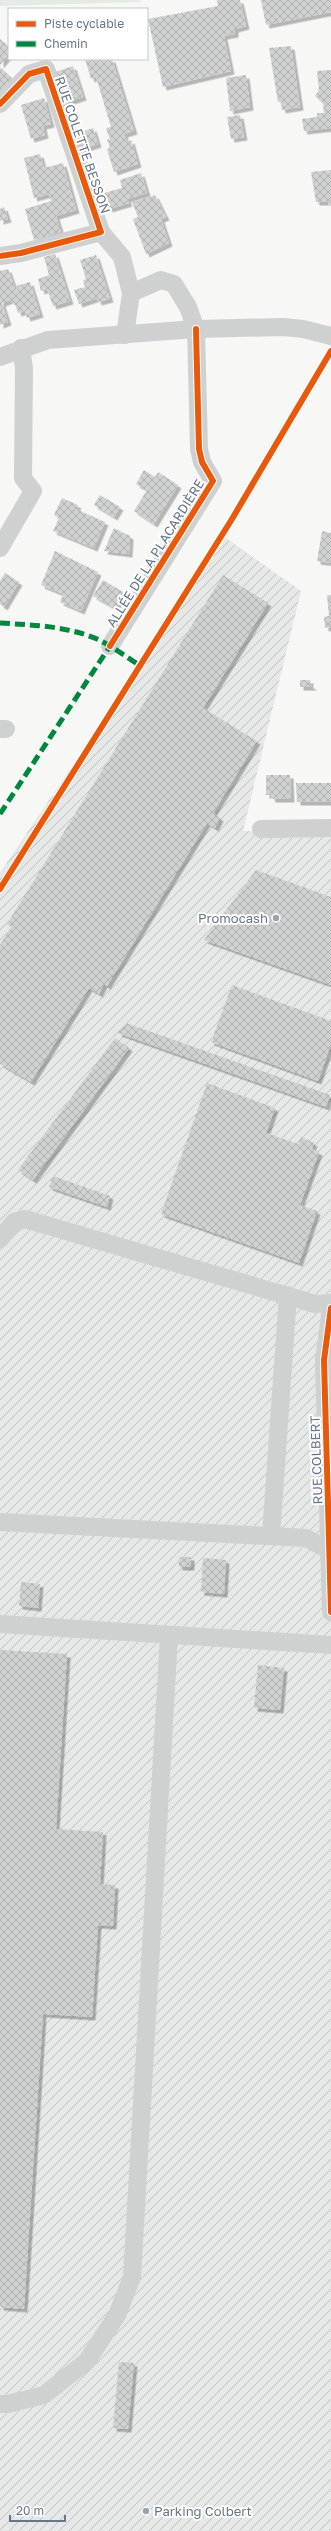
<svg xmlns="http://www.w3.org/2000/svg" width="331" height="2531" font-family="'Golos Text',sans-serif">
  <defs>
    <pattern id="industrial-furrows" width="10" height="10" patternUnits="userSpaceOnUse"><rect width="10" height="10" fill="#e6e7e7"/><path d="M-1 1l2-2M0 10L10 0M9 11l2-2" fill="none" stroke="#bec0c1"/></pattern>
    <pattern id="building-cross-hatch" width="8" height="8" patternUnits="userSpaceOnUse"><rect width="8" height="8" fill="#d0d2d2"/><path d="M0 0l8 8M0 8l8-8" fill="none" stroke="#adafb0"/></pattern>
    <filter id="shadow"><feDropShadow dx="3.5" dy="3.5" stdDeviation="0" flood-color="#0004"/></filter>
  </defs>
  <rect width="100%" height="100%" fill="#f7f7f6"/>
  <polygon fill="url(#industrial-furrows)" points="226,538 301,591 243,831 331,834 331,2531 0,2531 0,873"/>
  <polygon fill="#e6eae4" points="0,0 140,0 141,2 0,6"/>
  <g fill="url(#building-cross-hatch)" filter="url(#shadow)">
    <polygon points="217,0 240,0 246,26 235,29 235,34 224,36 231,71 163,87 148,19 218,6"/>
    <polygon points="261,0 331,0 331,12 266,25"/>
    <polygon points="0,39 9,47 9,55 0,65"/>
    <polygon points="291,46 300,107 282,110 281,102 278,102 269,48"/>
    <polygon points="85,59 112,59 134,131 124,134 127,142 131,140 138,164 114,172 107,149 110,148 107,140 110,139 106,128 111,127 96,77 91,79"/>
    <polygon points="73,66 83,97 65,103 55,72"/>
    <polygon points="0,67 13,79 0,92"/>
    <polygon points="331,70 331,128 304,131 302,119 317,117 317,113 324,113 323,103 315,96 319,90 317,71"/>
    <polygon points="246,75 250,107 230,111 226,78"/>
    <polygon points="44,98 51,124 43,126 45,135 31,139 21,105"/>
    <polygon points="240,115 244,137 231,139 227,117"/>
    <polygon points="93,128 98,144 80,150 75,134"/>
    <polygon points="40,154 44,168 63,163 76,210 56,216 61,232 34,240 25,209 51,201 49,194 34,198 24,158"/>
    <polygon points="331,170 331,205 328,205 328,202 316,202 311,172"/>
    <polygon points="141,173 147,193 127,199 129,203 109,209 104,193 122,188 120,180"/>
    <polygon points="155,195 166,217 161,219 169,243 146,254 133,219 138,217 132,202"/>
    <polygon points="4,207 8,219 0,221 0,209"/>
    <polygon points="55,254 70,301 53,306 47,289 41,291 38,279 49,275 44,257"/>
    <polygon points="96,255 110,299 98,302 97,298 79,304 74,290 85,287 83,280 86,279 80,260"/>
    <polygon points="8,269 15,289 17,289 16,286 30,282 40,314 27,318 25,311 18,313 15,304 10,300 2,303 8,322 0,325 0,271"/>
    <polygon points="144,470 155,477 158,472 178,485 154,524 134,511 147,490 136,484"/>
    <polygon points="100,495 120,507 114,517 94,505"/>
    <polygon points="62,498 78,505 76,509 105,522 94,548 53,531 59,518 54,515"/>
    <polygon points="114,528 130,536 129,554 104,551"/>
    <polygon points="322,531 331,533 331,563 317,561"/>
    <polygon points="55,551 98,572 81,611 60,602 63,594 41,585"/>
    <polygon points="5,573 19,582 4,607 0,604 0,581"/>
    <polygon points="223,575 268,603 203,708 257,741 213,813 220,818 215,828 207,823 107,986 104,984 99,994 89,988 31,1082 0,1064 0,945 11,927 7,924"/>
    <polygon points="103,580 125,593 115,608 93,596"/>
    <polygon points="327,595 331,595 331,627 325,628 324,617 329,616"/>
    <polygon points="300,680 310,680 310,685 314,687 300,687"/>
    <polygon points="266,775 290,775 291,799 272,799 271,795 266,795"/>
    <polygon points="296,783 331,783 331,802 297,802"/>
    <polygon points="256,870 331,897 331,985 204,940"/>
    <polygon points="232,985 331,1021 331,1044 318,1081 211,1042"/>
    <polygon points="126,1023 330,1095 326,1107 118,1033"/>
    <polygon points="115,1038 129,1048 33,1180 18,1170"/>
    <polygon points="207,1083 275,1108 266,1133 298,1144 301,1137 314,1143 312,1149 319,1152 300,1205 317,1211 299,1263 161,1214"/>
    <polygon points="53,1176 110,1196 107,1207 49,1187"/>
    <rect x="179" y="1557" width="12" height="10"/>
    <polygon points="203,1558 226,1560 224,1594 201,1592"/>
    <polygon points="21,1582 40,1584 38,1608 19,1606"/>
    <polygon points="0,1650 67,1654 56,1829 103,1832 100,1884 115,1885 113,1926 98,1925 92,2017 43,2014 24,2309 0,2307"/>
    <polygon points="258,1665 284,1668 280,1710 254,1708"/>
    <polygon points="119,2362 134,2363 128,2429 113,2428"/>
  </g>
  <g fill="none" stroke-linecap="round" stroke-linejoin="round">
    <g stroke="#cfd1d1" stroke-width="18">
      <polyline points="0,104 29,74 46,69 101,232 21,253 0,256"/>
      <polyline points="101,232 122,257 131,293 125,335"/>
      <polyline points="0,357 48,340 196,329 283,327 303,329 331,336"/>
      <polyline points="0,548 33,491 23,478 24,368 21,348"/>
      <polyline points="110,646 213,481 202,462 199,449 196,329 188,307 174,284 161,280 131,293"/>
      <polyline points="0,729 6,729"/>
      <polyline points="261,829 331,828"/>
      <polyline points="0,1239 14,1222 25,1219 315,1304 331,1303"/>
      <polyline points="331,1308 324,1360 331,1612"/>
      <polyline points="0,1522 306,1538 329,1550"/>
      <polyline points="271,1536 288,1295"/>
      <polyline points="0,1624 331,1645"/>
      <polyline points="0,2404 8,2404 44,2395 87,2361 117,2315 132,2277 169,1636"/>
    </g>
    <g stroke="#00873e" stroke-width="5" stroke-dasharray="10 5" stroke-linecap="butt">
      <path d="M0 623C32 625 67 626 97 639 112 646 125 656 139 665"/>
      <polyline points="0,814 110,646"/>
    </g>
    <defs>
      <g id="cycleway">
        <polyline points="0,104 29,74 46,69 101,232 21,253 0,256"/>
        <polyline points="110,646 213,481 202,462 199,449 196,329"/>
        <polyline points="0,889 232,519 331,351"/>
        <polyline points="331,1308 324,1360 331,1612"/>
      </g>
    </defs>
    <use href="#cycleway" stroke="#fff" stroke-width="8"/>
    <use href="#cycleway" stroke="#e8590c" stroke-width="6"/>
  </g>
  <g fill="#99a4ae" stroke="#fff" stroke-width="1.5">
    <circle cx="276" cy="918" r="4"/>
    <circle cx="146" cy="2511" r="4"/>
  </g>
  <g text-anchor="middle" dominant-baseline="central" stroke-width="4" stroke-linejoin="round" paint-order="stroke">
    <g font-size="13" fill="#667787" stroke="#fff">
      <text transform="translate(83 145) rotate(71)">RUE COLETTE BESSON</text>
      <text transform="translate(155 553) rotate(-58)">ALLÉE DE LA PLACARDIÈRE</text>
      <text transform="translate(316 1460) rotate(-92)">RUE COLBERT</text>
    </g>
    <g font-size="13" fill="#667787" stroke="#fff" text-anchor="end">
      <text x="268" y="918">Promocash</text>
      <text x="154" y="2511" text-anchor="start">Parking Colbert</text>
    </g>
  </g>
  <rect x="8" y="8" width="140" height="52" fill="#ffffff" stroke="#c2c9cf"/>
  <rect x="16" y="21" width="20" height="6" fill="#e8590c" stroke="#c2c9cf"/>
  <text x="44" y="28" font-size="12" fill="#667787">Piste cyclable</text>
  <rect x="16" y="41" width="20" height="6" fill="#00873e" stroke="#c2c9cf"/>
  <text x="44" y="48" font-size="12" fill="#667787">Chemin</text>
  <path d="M10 2515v6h55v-6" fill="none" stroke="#667787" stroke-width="2"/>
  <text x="16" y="2515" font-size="12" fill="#667787" stroke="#ffffff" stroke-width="3" paint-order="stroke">20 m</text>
</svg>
